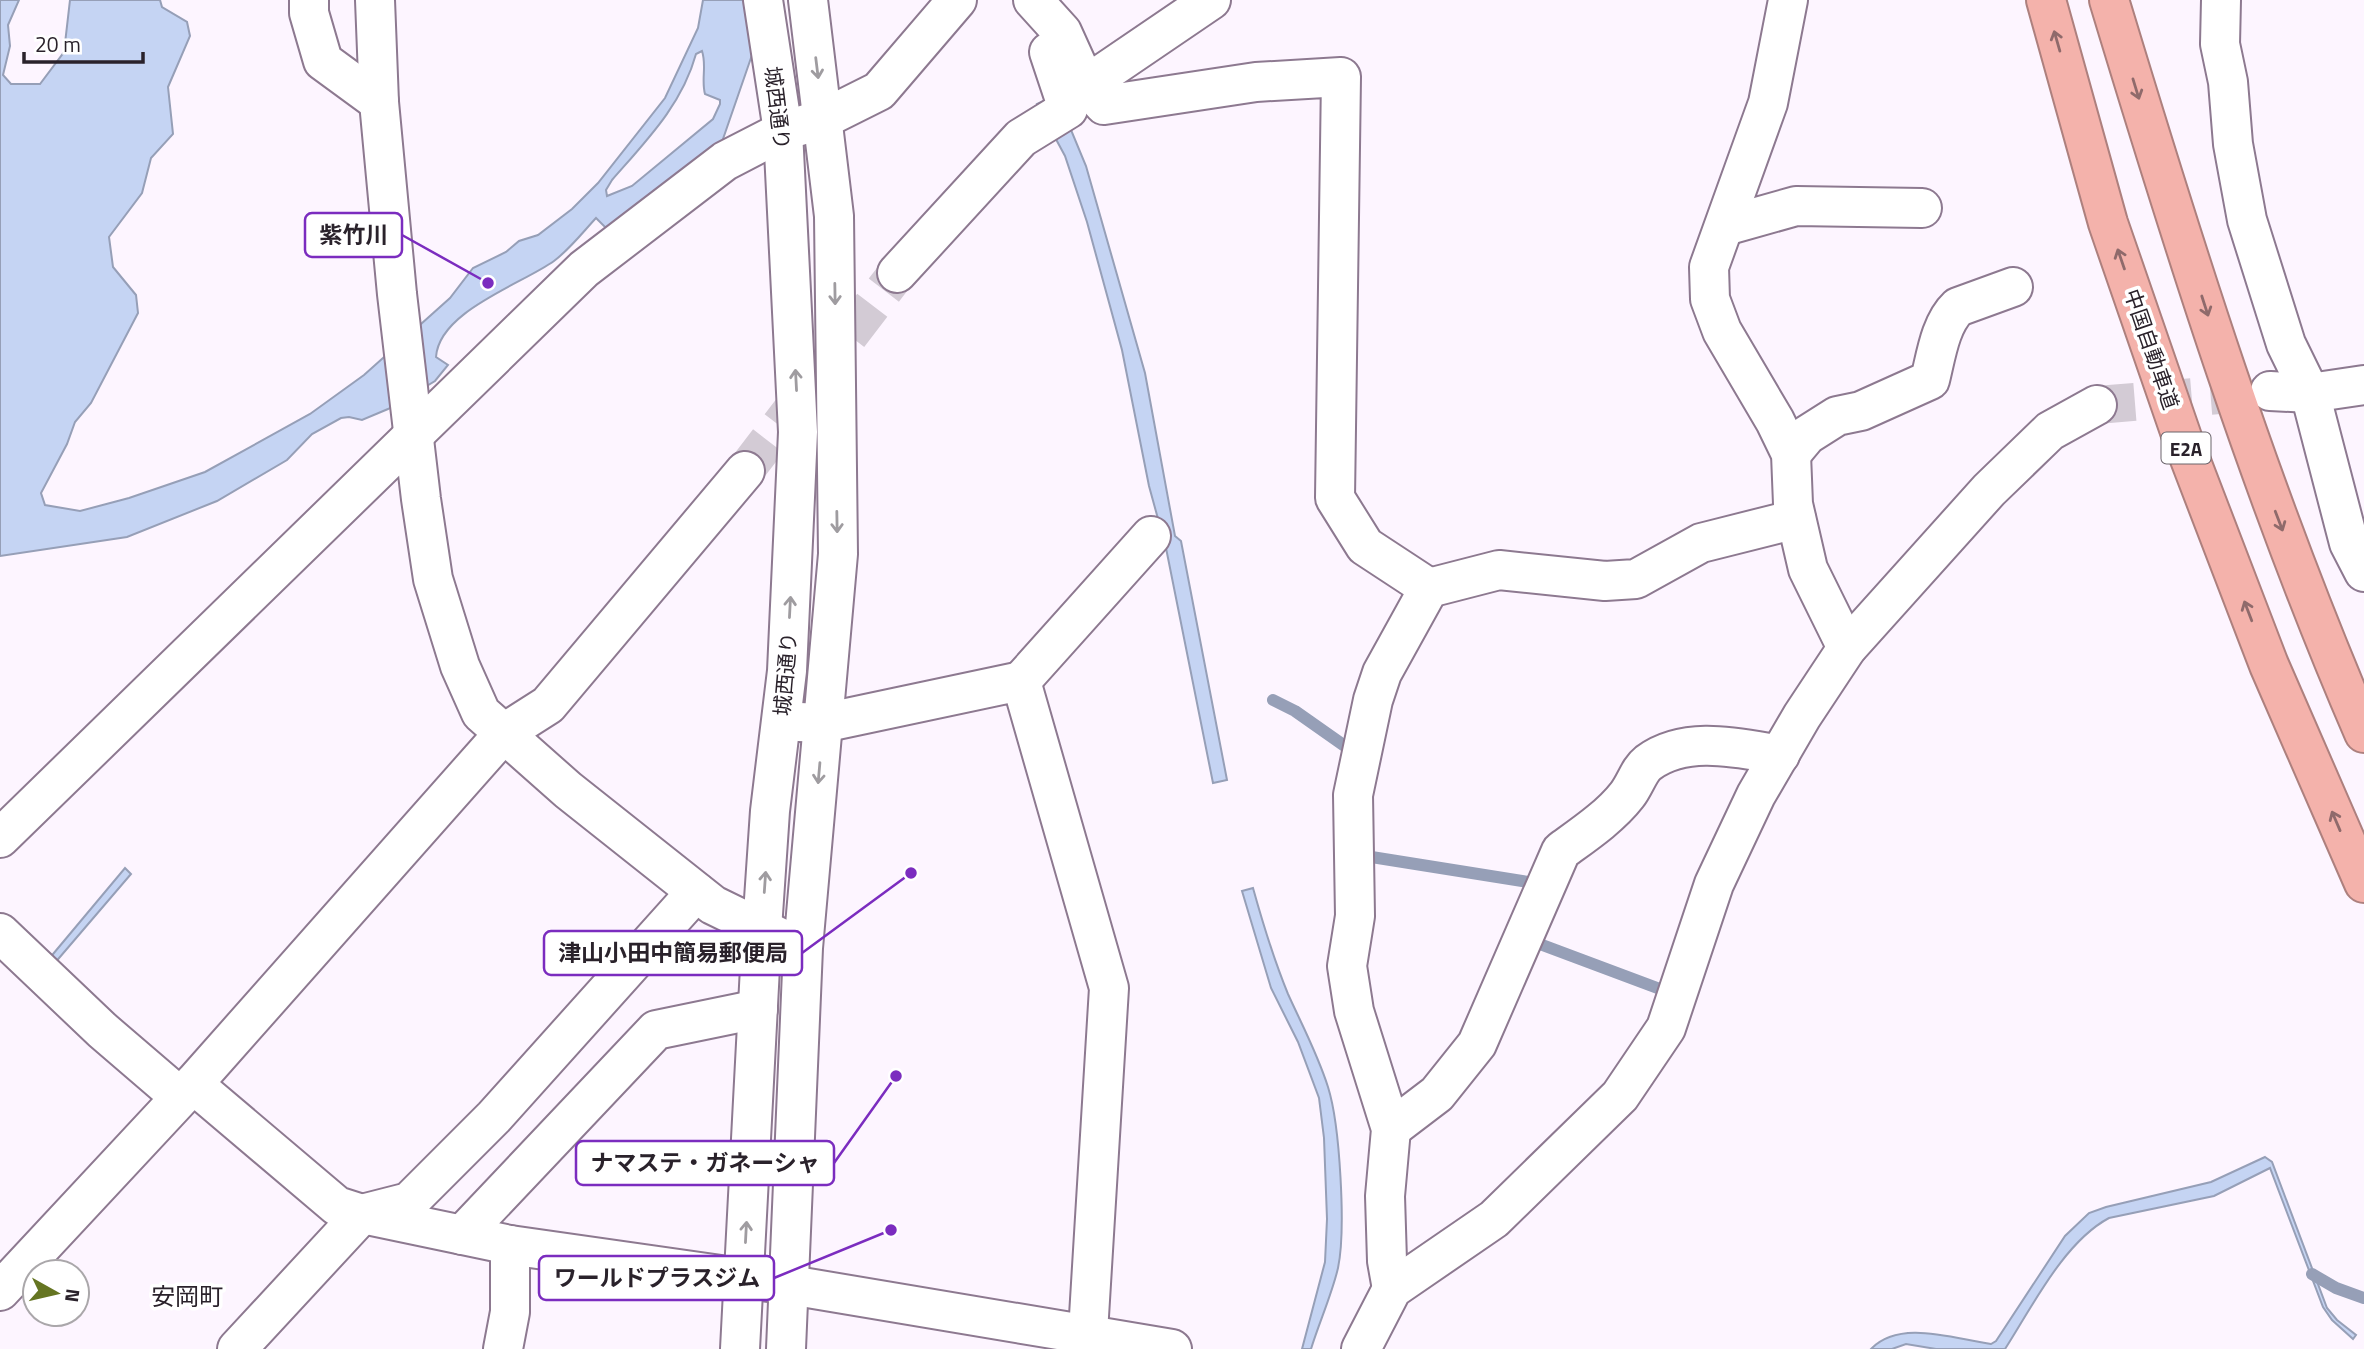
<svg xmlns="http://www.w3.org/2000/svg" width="2364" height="1349" font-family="'Titillium Web','Noto Sans JP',sans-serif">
  <rect width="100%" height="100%" fill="#fdf5ff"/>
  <g fill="#c5d4f3" stroke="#969fb7" stroke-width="2" fill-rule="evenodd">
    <path d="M0 0H19L8 25 10 46 3 75 11 84H40L64 52 70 0H160L162 7 187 22 190 36 168 87 173 134 151 158 142 193 109 237 113 267 136 295 138 313 91 403 75 422 67 444 41 493 45 505 80 511 129 498 205 472 310 414 364 375 450 298 473 268 506 252 519 241 538 235 572 209 598 183 665 98 698 28 703 0H771L723 139 728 140 615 237 596 218C583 232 570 249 554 261 522 284 439 311 436 357L448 365 435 381 388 409 362 420 349 417 341 418 312 434 287 460 217 501 127 537 0 556ZM702 51C707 66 701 79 705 94L720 100V104L713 119 632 186 607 196 606 190 612 180C646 141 682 105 696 54Z"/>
    <polygon points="1054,96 1064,113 1086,166 1145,373 1175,536 1181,541 1227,780 1213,783 1166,548 1149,486 1122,350 1087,222 1065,156 1037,104"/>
    <polygon points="125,868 131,874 48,971 43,966"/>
    <path d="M1253 888C1263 924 1274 960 1288 994 1302 1025 1318 1055 1328 1087 1340 1125 1346 1230 1338 1268 1332 1294 1319 1323 1311 1349H1302L1325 1262 1327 1219 1324 1138 1319 1098 1298 1042 1271 988 1242 891Z"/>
    <path d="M2265 1157 2272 1162 2327 1308 2337 1320 2356 1335 2353 1339 2332 1320 2323 1307 2270 1168 2214 1196 2109 1218C2064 1242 2032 1307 2005 1349H1936L1906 1344 1892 1349H1871C1900 1319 1954 1339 1991 1344L1996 1341 2065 1236 2089 1213 2106 1207 2211 1182Z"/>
  </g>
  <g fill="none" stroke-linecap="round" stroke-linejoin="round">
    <g stroke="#969fb7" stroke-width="12">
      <polyline points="1273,700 1295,711 1349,749"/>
      <polyline points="1359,855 1541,884"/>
      <polyline points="1529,940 1668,992"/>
      <polyline points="2312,1274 2336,1288 2364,1298"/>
    </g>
    <g stroke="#d3cbd5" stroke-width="38" stroke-dasharray="38 19" stroke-linecap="butt">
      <polyline points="2097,405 2268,391"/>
      <polyline points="745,471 897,273"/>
    </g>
    <defs>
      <g id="minor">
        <polyline points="309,0 309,13 323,61 379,102"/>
        <polyline points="375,0 379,102 397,294 421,499 433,579 460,666 481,713 568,790 713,905 783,939"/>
        <polyline points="1033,0 1062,32 1086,85 1104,105 1256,82 1341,77 1335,498 1365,546 1429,588"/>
        <polyline points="1788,0 1768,103 1709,267 1710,299 1722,331 1775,421 1791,454 1793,504 1808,569 1847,648"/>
        <polyline points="2221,0 2220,44 2228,82 2233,144 2247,220 2286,344 2310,393 2349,543 2364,572"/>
        <polyline points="1086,85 1211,0"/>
        <polyline points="1725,226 1796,206 1922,208"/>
        <polyline points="897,273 1021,138 1068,109 1049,52"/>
        <polyline points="2270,391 2310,393 2364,385"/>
        <path d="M1791 454 1807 435 1837 416 1861 411 1930 380C1936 356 1940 324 1958 307L2013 287"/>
        <polyline points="1021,681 1151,536"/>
        <polyline points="799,722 823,723 1021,681 1109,988 1087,1349"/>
        <polyline points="0,838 584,269 725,161 783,131 823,119 879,91 957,0"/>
        <polyline points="0,933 102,1030 180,1097"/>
        <polyline points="193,1084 337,1206 362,1214 510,1245 790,1285 1172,1349"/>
        <path d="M1391 1129 1437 1094 1477 1044 1561 851C1583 835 1610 817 1627 795 1635 785 1639 770 1648 763 1686 735 1738 748 1780 755"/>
        <polyline points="462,1235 656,1030 758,1009"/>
        <polyline points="1392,1289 1387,1261 1385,1196 1391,1129 1354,1011 1347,966 1355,916 1353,795 1373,700 1382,673 1429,588 1499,570 1605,581 1636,579 1701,543 1796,519"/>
        <polyline points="0,1291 193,1084 504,733 548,705 745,471"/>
        <polyline points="237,1349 362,1214 409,1202 494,1117 696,892"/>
        <polyline points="503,1349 510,1312 510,1245"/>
        <polyline points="740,1349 762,929 770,811 787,671 798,432 783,131 763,0"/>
        <polyline points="786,1349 803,948 838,554 834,216 808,0"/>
        <polyline points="1361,1349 1392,1289 1494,1219 1620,1096 1666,1028 1714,884 1756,795 1802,716 1847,648 1989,490 2050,431 2097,405"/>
      </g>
      <g id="highway">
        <polyline points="2046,0 2108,223 2185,446 2269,665 2364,883"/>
        <path d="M2109 0C2184 248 2261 495 2364 733"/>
      </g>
    </defs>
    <use href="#minor" stroke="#8d7990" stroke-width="42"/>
    <use href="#highway" stroke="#ad807e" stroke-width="42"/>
    <use href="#minor" stroke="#fff" stroke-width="38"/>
    <use href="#highway" stroke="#f4b2ab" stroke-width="38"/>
  </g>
  <defs><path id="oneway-shaft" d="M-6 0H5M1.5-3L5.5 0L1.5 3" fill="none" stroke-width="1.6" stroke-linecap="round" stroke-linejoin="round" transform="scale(1.75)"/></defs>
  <g stroke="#8f6a6b">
    <use href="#oneway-shaft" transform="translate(2057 41) rotate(-106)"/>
    <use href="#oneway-shaft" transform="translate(2136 89) rotate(73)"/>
    <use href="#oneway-shaft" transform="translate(2121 259) rotate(-109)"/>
    <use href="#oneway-shaft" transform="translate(2205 306) rotate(72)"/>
    <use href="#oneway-shaft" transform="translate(2279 521) rotate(69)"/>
    <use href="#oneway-shaft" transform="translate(2248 611) rotate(-111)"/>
    <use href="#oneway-shaft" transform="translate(2336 821) rotate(-113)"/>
  </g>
  <g stroke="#9f9ca0">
    <use href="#oneway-shaft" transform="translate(817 68) rotate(83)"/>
    <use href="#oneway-shaft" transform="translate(835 294) rotate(89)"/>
    <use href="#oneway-shaft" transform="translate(796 380) rotate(-93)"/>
    <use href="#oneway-shaft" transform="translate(837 522) rotate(89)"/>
    <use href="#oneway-shaft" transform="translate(790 607) rotate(-87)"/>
    <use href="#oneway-shaft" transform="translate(819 773) rotate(95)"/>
    <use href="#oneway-shaft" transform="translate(765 882) rotate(-86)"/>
    <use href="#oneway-shaft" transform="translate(746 1232) rotate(-87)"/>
  </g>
  <g text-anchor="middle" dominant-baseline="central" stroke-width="7" stroke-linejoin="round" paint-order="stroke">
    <rect fill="#fff" stroke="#6a646b" stroke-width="2" x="2161.5" y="432.5" width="49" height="31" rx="5"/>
    <g font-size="19" font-weight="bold" fill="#2a222b">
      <text x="2186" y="448">E2A</text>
    </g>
    <g font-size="21" fill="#2a222b" stroke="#fff">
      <text transform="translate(778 108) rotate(83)">城西通り</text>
      <text transform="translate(2152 349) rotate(71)">中国自動車道</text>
      <text transform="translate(785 674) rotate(-85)">城西通り</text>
    </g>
    <g font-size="24" fill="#2a222b" stroke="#fff">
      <text x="187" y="1296">安岡町</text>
    </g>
  </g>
  <path fill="none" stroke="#7b2cbf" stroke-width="2.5" d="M488 283L402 235M911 873L802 953M896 1076L834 1163M891 1230L774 1278"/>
  <g fill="#7b2cbf" stroke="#fff" stroke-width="2.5">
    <circle cx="488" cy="283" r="7"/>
    <circle cx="911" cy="873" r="7"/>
    <circle cx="896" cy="1076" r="7"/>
    <circle cx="891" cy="1230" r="7"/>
  </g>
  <g fill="#fff" stroke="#7b2cbf" stroke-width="2.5">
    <rect x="305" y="213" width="97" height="44" rx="7"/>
    <rect x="544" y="931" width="258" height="44" rx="7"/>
    <rect x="576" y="1141" width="258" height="44" rx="7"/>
    <rect x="539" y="1256" width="235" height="44" rx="7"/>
  </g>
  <g font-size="23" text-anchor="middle" font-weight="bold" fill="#2a222b">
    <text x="354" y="243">紫竹川</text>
    <text x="673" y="961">津山小田中簡易郵便局</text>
    <text x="705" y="1171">ナマステ・ガネーシャ</text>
    <text x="657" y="1286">ワールドプラスジム</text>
  </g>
  <g transform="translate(56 1293) rotate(98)"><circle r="33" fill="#ffffff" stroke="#aaa7aa" stroke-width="2"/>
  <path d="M0-5L12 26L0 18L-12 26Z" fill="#657522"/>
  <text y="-10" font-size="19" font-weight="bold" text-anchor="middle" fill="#2a222b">N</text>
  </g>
  <path d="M24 52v10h119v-10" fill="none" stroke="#2a222b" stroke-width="3.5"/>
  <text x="35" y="52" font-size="21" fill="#2a222b" stroke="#ffffff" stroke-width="5" paint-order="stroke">20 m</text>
</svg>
